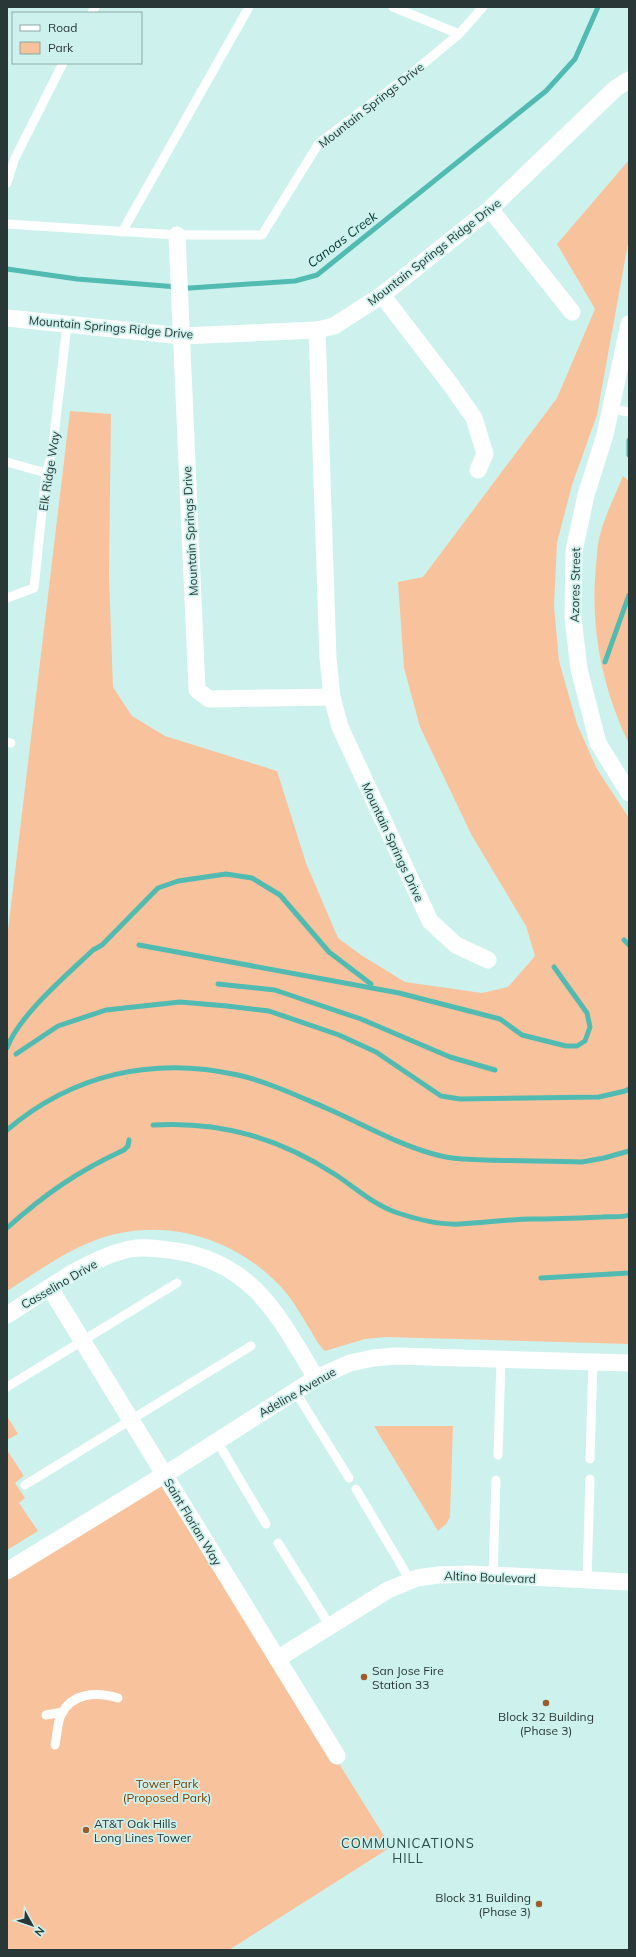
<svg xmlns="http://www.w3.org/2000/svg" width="636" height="1957" font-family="Mulish,sans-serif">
  <rect width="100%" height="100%" fill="#cdf2ed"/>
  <g fill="#f8c39c">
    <path d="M629 160V238L597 415 572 485 557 543 554 606 559 661 577 724 597 769 629 818V1344L385 1337 365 1339 325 1351C319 1346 315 1338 311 1331 302 1317 294 1301 282 1288 234 1236 158 1214 91 1242 61 1254 34 1274 7 1291V939L70 411 111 414 109 576 113 687 132 716 165 736 277 771 306 863 338 938 361 955 405 982 482 993 508 987 535 956 526 926 471 834 420 727 404 668 398 582 423 577 557 398 595 309 557 244Z"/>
    <path d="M623 476 629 481V744C602 687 590 629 596 566 597 557 597 547 599 539 604 517 615 496 623 476Z"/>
    <polygon points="7,1416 18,1434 7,1440"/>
    <polygon points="374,1426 453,1426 450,1517 446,1524 438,1531"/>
    <polygon points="7,1450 24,1476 15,1483 25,1498 19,1503 38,1531 7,1550"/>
    <polygon points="163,1481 391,1847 229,1950 7,1950 7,1577"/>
  </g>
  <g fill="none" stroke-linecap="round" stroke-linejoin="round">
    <g stroke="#51bbb2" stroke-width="5">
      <polyline points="7,269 77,279 190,288 295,281 317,275 546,91 575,59 598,7"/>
      <polyline points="629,440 629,455"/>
      <polyline points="605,662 629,595"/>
      <polyline points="624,940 629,945"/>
      <polyline points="139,945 399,993 500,1019 522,1035 566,1046 577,1046 585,1041 590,1027 587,1013 554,967"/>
      <polyline points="218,984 275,990 361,1019 450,1057 495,1070"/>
      <path d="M7 1048C19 1015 67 975 93 950L102 945 158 888 178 881 226 874 252 878 280 895 329 952 371 984"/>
      <polyline points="16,1054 58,1026 106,1010 180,1002 227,1006 269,1011 339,1035 376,1052 441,1096 460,1099 599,1097 625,1091 629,1089"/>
      <path d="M153 1125C221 1121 279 1138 336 1175 357 1189 374 1205 398 1213 416 1219 441 1225 460 1224 484 1223 508 1219 532 1219 556 1219 579 1218 602 1217 611 1216 621 1218 629 1215"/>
      <path d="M7 1130C73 1074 153 1056 238 1075 268 1082 298 1096 326 1108 365 1125 400 1146 441 1156 456 1160 472 1159 487 1160 519 1161 550 1161 582 1162L604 1158 629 1151"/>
      <path d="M7 1228C45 1194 78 1171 124 1150L128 1146 129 1140"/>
      <polyline points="541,1278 629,1273"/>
    </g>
    <g stroke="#fff" stroke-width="9">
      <polyline points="393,7 459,34"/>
      <polyline points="92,13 95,7"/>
      <polyline points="7,183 15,158 63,63"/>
      <polyline points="7,224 177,235 262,235 319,143 417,69 459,34 483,7"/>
      <polyline points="122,232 249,7"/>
      <polyline points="611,409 629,412"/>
      <polyline points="7,462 46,473"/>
      <polyline points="7,598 34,588 46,473 52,453 67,325"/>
      <polyline points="7,742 11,743"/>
      <polyline points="7,1387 177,1283"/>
      <polyline points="295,1391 349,1478"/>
      <polyline points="217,1441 266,1524"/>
      <polyline points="498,1455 501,1359"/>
      <polyline points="590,1459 593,1361"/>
      <polyline points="25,1485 251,1346"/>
      <polyline points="356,1489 410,1580"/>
      <polyline points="278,1543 330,1626"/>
      <polyline points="493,1576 496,1480"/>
      <polyline points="587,1581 590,1479"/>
      <polyline points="46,1715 63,1712"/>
      <path d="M55 1745C57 1736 57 1723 61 1715 72 1692 97 1692 118 1698"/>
    </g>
    <g stroke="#fff" stroke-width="17">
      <polyline points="490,209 572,312"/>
      <polyline points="177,235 197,690 209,699 332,697"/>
      <polyline points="382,295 451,385 474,418 485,454 478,470"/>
      <polyline points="7,318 182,336 317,330 334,326 382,295 490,209 616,88 629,80"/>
      <polyline points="629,324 605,435 586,495 574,551 573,618 579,669 598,743 629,793"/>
      <polyline points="317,330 328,658 332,697 340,727 430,921 456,945 488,960"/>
      <polyline points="50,1288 337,1756"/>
      <path d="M7 1315C44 1292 87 1258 130 1249 145 1246 161 1249 176 1251 254 1263 279 1317 316 1378"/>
      <polyline points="7,1571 180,1465 316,1378 350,1363 373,1358 395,1356 629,1363"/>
      <polyline points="277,1659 388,1590 417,1578 438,1575 471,1574 629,1582"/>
    </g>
  </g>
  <g fill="#9e5d28" stroke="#cdf2ed" stroke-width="1.5">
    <circle cx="364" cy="1677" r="4"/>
    <circle cx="546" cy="1703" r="4"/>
    <circle cx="86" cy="1830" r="4"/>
    <circle cx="539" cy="1904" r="4"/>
  </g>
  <g text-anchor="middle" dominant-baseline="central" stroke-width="3.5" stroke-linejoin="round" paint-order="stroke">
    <g font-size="12" fill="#293736" stroke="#cdf2ed">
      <text transform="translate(371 105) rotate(-38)">Mountain Springs Drive</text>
      <text transform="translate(434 252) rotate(-38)">Mountain Springs Ridge Drive</text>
      <text transform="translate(111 327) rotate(5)">Mountain Springs Ridge Drive</text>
      <text transform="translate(49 471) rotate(-81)">Elk Ridge Way</text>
      <text transform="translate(190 531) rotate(-93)">Mountain Springs Drive</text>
      <text transform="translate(575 585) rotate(-89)">Azores Street</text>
      <text transform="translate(393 842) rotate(65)">Mountain Springs Drive</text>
      <text transform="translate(59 1284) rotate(-30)">Casselino Drive</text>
      <text transform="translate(297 1392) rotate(-30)">Adeline Avenue</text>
      <text transform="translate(193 1522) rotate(59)">Saint Florian Way</text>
      <text transform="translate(490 1577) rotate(2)">Altino Boulevard</text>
    </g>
    <g font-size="12" fill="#293736" stroke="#cdf2ed" text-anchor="start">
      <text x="372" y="1670">San Jose Fire<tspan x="372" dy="14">Station 33</tspan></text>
      <text x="546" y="1716" text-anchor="middle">Block 32 Building<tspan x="546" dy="14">(Phase 3)</tspan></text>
      <text x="94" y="1823">AT&amp;T Oak Hills<tspan x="94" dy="14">Long Lines Tower</tspan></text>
      <text x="531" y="1897" text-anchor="end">Block 31 Building<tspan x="531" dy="14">(Phase 3)</tspan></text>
    </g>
    <g font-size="12" fill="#783d01" stroke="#cdf2ed">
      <text x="167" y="1783">Tower Park<tspan x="167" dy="14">(Proposed Park)</tspan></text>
    </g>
    <g font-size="13" font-style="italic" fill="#013632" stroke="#cdf2ed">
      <text transform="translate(342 239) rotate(-37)">Canoas Creek</text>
    </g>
    <g font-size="13" letter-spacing="1" fill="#2b4c49" stroke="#cdf2ed">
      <text x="408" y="1843">COMMUNICATIONS<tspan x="408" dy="15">HILL</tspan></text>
    </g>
  </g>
  <rect width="636" height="1957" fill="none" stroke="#293736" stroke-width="16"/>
  <rect x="12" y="12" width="130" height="52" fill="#cdf2ed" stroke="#8ba7a4"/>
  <rect x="20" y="25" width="20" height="6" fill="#ffffff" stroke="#8ba7a4"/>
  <text x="48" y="32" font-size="12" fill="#293736">Road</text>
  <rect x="20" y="42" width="20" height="12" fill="#f8c39c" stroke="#8ba7a4"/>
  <text x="48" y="52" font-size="12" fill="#293736">Park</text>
  <g transform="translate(32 1925) rotate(130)" stroke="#cdf2ed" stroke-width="3" paint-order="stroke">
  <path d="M0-3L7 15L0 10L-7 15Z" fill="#293736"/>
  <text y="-6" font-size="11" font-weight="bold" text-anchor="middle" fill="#293736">N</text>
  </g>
</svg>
